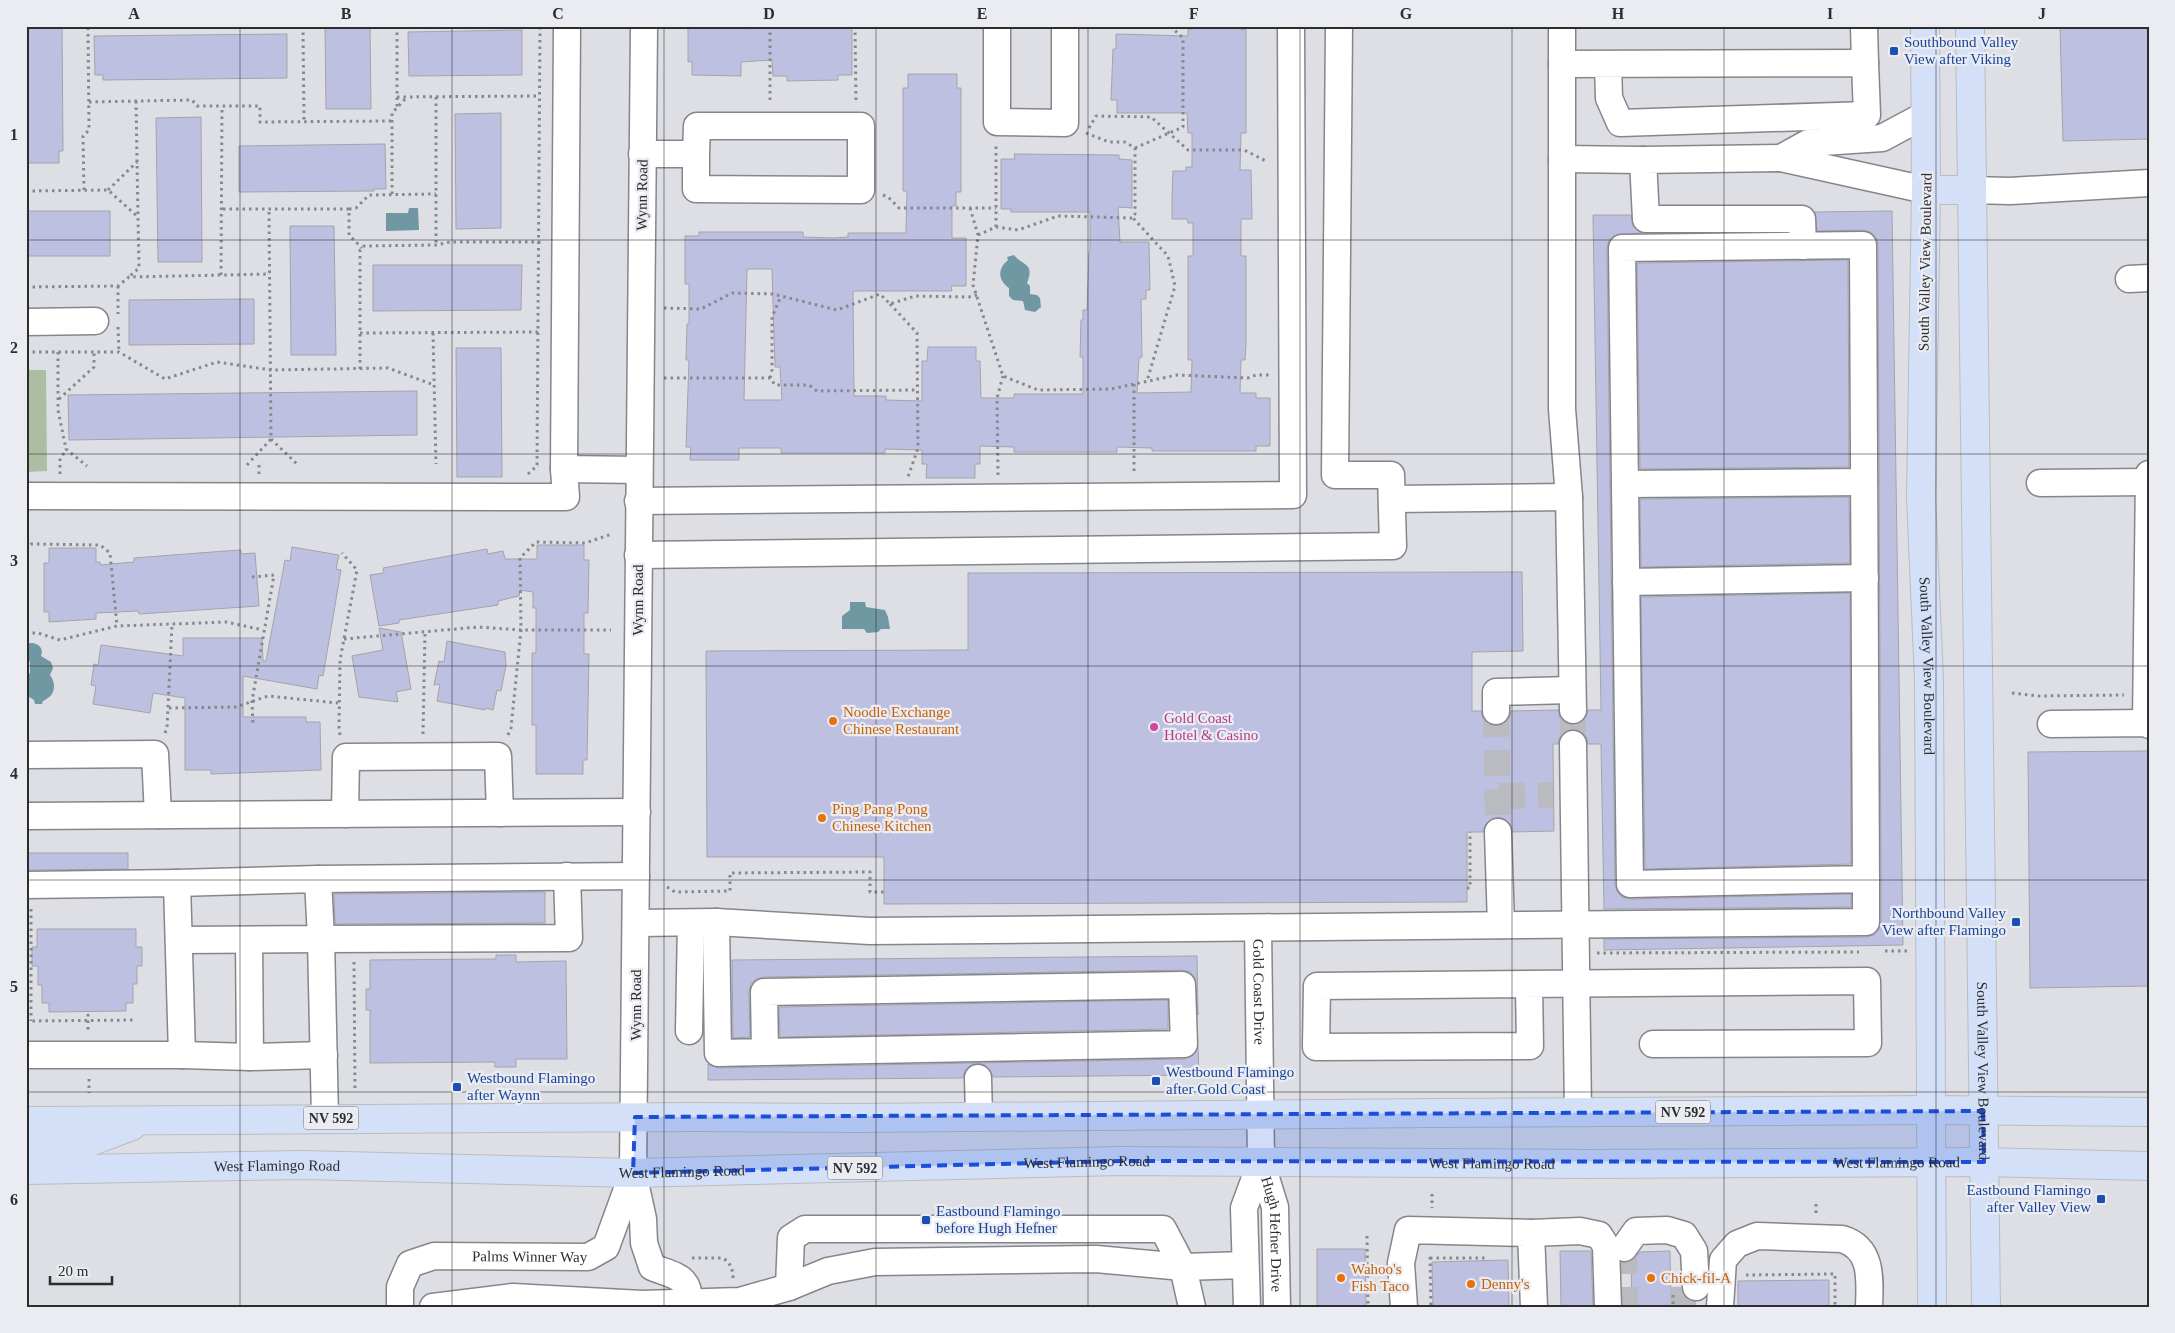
<svg xmlns="http://www.w3.org/2000/svg" width="2175" height="1333" font-family="Georgia,serif">
  <rect width="100%" height="100%" fill="#dedfe5"/>
  <polygon fill="#abbea4" points="26,370 46,370 47,471 26,472"/>
  <g fill="#6f98a2">
    <polygon points="409,208 418,208 419,230 386,231 386,213 408,213"/>
    <path d="M1014 255C1023 266 1035 263 1027 283L1030 286V294L1037 295 1040 298 1041 307 1035 312 1025 310 1023 301 1013 300 1009 296V288C998 280 997 269 1008 260L1007 257Z"/>
    <polygon points="850,602 865,602 866,607 885,610 888,617 890,629 881,629 878,632 867,633 864,629 842,629 842,616 850,610"/>
    <path d="M31 643C38 643 44 648 41 656L51 662 53 668 50 675C57 685 55 696 43 701L42 704H35L34 700 26 695V678L30 673V662L26 659V644Z"/>
  </g>
  <g fill="#bec0e2" stroke="#a3a4aa" fill-rule="evenodd">
    <polygon points="26,26 62,26 63,151 59,151 59,163 26,163"/>
    <polygon points="325,26 370,26 371,109 326,109"/>
    <polygon points="688,26 746,26 746,29 786,26 852,27 852,75 838,75 838,80 787,81 787,76 773,76 772,60 741,62 741,76 692,75 692,61 688,62"/>
    <path d="M1193 26H1241V30L1246 29V133H1241L1240 170H1251L1252 219H1241V256H1246V344L1245 360H1241L1240 393H1256V398H1270V446H1256V451H1152V448L1117 447V452H1014V447L980 446V464H975V478H926L927 464H922V450L885 449V453H781V448H739V460H690L691 447H686L689 360H686L687 324H689V284H685V236H699V232H803V237L834 238 848 237V233H906L907 191H903V88H908V74H957V88H961V192H956V206H952V238H966V286H951L952 291H853L854 396H886V400L922 401V361H927L928 347H976V361H980L981 398H1014V394H1083V357H1080L1081 320H1083V310H1087L1089 252H1090V212H1011V209H1001V159H1015L1014 154 1119 155V159L1132 160V208L1118 207 1120 242H1149L1150 290H1146V299H1141L1142 357 1139 358 1137 393 1191 392 1192 360H1188V256H1193V223H1188L1187 219H1172V199L1173 171H1186V167H1192V133H1188L1187 113H1117V100H1111L1113 49H1116V34L1188 36V29H1193ZM747 269H772L775 367H780L782 400H744Z"/>
    <polygon points="2060,26 2149,26 2149,139 2063,141"/>
    <polygon points="522,30 522,75 409,76 408,32"/>
    <polygon points="287,34 287,78 103,80 103,75 95,75 94,36"/>
    <polygon points="501,113 501,228 456,229 455,114"/>
    <polygon points="201,117 202,262 158,262 156,118"/>
    <polygon points="385,144 386,189 374,189 374,191 239,192 239,146"/>
    <rect x="26" y="211" width="84" height="45"/>
    <polygon points="1892,211 1903,945 1604,950 1604,939 1866,937 1874,935 1879,929 1881,922 1881,879 1878,245 1876,237 1870,232 1863,230 1817,231 1815,212"/>
    <polygon points="1593,215 1631,215 1633,226 1641,233 1615,235 1609,240 1607,248 1615,884 1617,891 1622,897 1630,899 1851,894 1851,907 1604,909 1601,744 1588,744 1586,736 1581,731 1573,729 1565,731 1560,737 1558,744 1553,744 1554,831 1513,832 1510,824 1505,819 1498,817 1490,820 1485,825 1483,832 1467,832 1467,902 884,904 884,857 707,857 706,651 968,650 968,573 1522,572 1523,651 1472,652 1472,711 1481,711 1483,718 1488,724 1496,726 1503,724 1509,719 1511,711 1558,710 1560,718 1566,723 1573,725 1581,723 1586,717 1588,710 1601,710"/>
    <polygon points="290,226 334,226 336,355 291,355"/>
    <polygon points="1848,260 1849,467 1640,469 1637,263"/>
    <polygon points="373,265 522,265 521,310 373,311"/>
    <polygon points="254,299 254,344 129,345 129,300"/>
    <polygon points="456,348 501,348 502,477 457,477"/>
    <polygon points="417,391 417,435 69,440 68,395"/>
    <polygon points="1849,497 1850,563 1641,567 1640,499"/>
    <polygon points="537,545 584,545 584,560 589,560 588,613 584,613 584,654 589,654 587,760 583,760 583,774 536,774 536,725 532,725 532,653 536,653 536,608 533,608 533,592 520,590 519,596 498,601 498,605 399,620 399,623 379,626 370,575 384,573 383,568 487,549 488,554 503,551 505,559 537,559"/>
    <polygon points="292,547 339,555 336,569 341,570 323,676 319,675 317,689 243,676 243,717 306,717 306,722 320,722 321,770 211,774 211,770 185,770 185,698 153,693 150,713 93,704 96,686 91,685 94,664 98,665 101,645 183,656 183,638 262,638 263,661 266,661 285,560 290,561"/>
    <polygon points="49,548 96,548 96,562 100,562 100,565 134,562 134,558 225,551 241,550 241,554 255,553 259,606 139,614 138,611 96,613 96,619 49,622 49,612 44,612 44,563 49,563"/>
    <polygon points="1850,593 1851,864 1645,869 1641,597"/>
    <polygon points="379,628 401,632 411,689 396,692 398,702 359,697 352,656 383,650"/>
    <polygon points="447,641 505,652 506,665 501,691 497,690 493,710 486,708 485,710 437,701 440,684 434,685 439,661 444,662"/>
    <polygon points="2149,751 2149,986 2030,988 2028,752"/>
    <polygon points="26,853 128,853 128,869 26,870"/>
    <polygon points="545,892 545,923 335,924 334,894"/>
    <polygon points="37,929 136,929 136,947 142,947 142,966 137,966 137,984 133,984 133,1003 126,1003 126,1011 49,1012 49,1003 42,1003 42,985 38,985 38,966 32,966 32,947 37,947"/>
    <polygon points="496,955 516,955 516,962 566,961 567,1059 516,1059 516,1067 495,1067 495,1062 370,1063 370,1010 366,1010 366,989 370,989 370,960 496,959"/>
    <polygon points="1197,956 1198,1015 1195,978 1190,972 1182,970 764,977 756,979 751,984 749,992 750,1037 733,1038 732,960"/>
    <polygon points="1168,1000 1168,1029 780,1037 779,1007"/>
    <polygon points="1198,1047 1199,1075 993,1077 990,1070 985,1065 978,1063 970,1066 965,1070 963,1078 708,1080 708,1064 718,1068 1184,1059 1192,1056"/>
    <polygon points="1317,1249 1365,1249 1366,1307 1317,1307"/>
    <polygon points="1560,1251 1591,1251 1593,1307 1561,1306"/>
    <polygon points="1670,1251 1671,1307 1632,1307 1631,1261 1640,1252"/>
    <polygon points="1508,1260 1509,1307 1433,1307 1432,1262"/>
    <polygon points="1829,1280 1829,1307 1738,1307 1738,1281"/>
  </g>
  <g fill="none" stroke-linecap="round" stroke-linejoin="round">
    <g stroke="#babbc1" stroke-width="26" stroke-dasharray="26 13" stroke-linecap="butt">
      <polyline points="1573,710 1573,744"/>
      <polyline points="1496,711 1498,832"/>
      <polyline points="1499,796 1553,795"/>
      <polyline points="1624,1248 1625,1307"/>
      <polyline points="1683,1287 1683,1307"/>
    </g>
    <defs>
      <g id="minor">
        <polyline points="567,26 564,469 639,470"/>
        <path d="M644 26 633 1173 643 1219 644 1243 652 1267C677 1277 691 1276 689 1307"/>
        <polyline points="997,26 997,122 1065,123 1065,26"/>
        <polyline points="1562,26 1562,409 1569,497 1573,710"/>
        <polyline points="1864,26 1865,63"/>
        <polyline points="1562,64 1865,63 1867,115 1620,123 1609,98 1608,64"/>
        <polyline points="642,154 696,154 696,189 861,190 861,126 697,126 696,154"/>
        <polyline points="1781,158 1808,143 1882,138 1925,115"/>
        <polyline points="1562,159 1643,160"/>
        <polyline points="1971,190 2010,191 2149,183"/>
        <polyline points="1803,246 1802,219 1646,219 1643,160 1781,158 1926,190"/>
        <polyline points="2129,279 2149,278"/>
        <polyline points="26,322 95,321"/>
        <polyline points="2040,483 2149,482"/>
        <polyline points="1625,484 1864,482"/>
        <polyline points="26,496 566,497 564,469"/>
        <polyline points="1392,499 1569,497"/>
        <polyline points="638,501 1293,495 1291,26"/>
        <polyline points="638,555 1393,546 1391,475 1335,475 1339,26"/>
        <polyline points="1626,582 1865,578"/>
        <polyline points="1496,711 1496,692 1572,690"/>
        <polyline points="2146,723 2149,474"/>
        <polyline points="2051,724 2146,723 2149,725"/>
        <polyline points="1573,744 1578,1112"/>
        <polyline points="26,755 155,754 158,815"/>
        <polyline points="345,814 346,757 498,756 500,813"/>
        <polyline points="26,816 637,812"/>
        <polyline points="1498,832 1501,925"/>
        <polyline points="318,879 636,876"/>
        <polyline points="177,883 318,879 321,939 179,940"/>
        <polyline points="26,885 177,883 182,1055 26,1055"/>
        <polyline points="716,922 870,931 1866,922 1866,879 1863,245 1622,248 1630,884 1866,879"/>
        <polyline points="636,923 716,922 718,1053 765,1052 1184,1044 1182,985 764,992 765,1052"/>
        <path id="s1" d="M1258 928 1261 1162 1275 1207 1277 1307"/>
        <polyline points="249,940 250,1057"/>
        <polyline points="1529,986 1530,1046 1316,1047 1317,986 1867,981 1868,1043 1653,1044"/>
        <polyline points="689,1031 691,923"/>
        <polyline points="182,1055 250,1057 324,1055"/>
        <polyline points="978,1078 979,1117"/>
        <polyline points="325,1118 321,939 569,938 567,876"/>
        <polyline points="1531,1233 1580,1231 1599,1235 1606,1246 1608,1307"/>
        <polyline points="1624,1248 1636,1231 1667,1230 1684,1235 1694,1251 1696,1287"/>
        <polyline points="789,1287 791,1238 805,1229 1163,1229 1183,1267 1192,1307"/>
        <path id="s2" d="M400 1307V1287L410 1264 434 1256 588 1257 606 1247 633 1173"/>
        <polyline points="433,1307 513,1297 642,1304 740,1301 789,1287 828,1271 875,1262 1096,1259 1183,1267 1245,1265"/>
        <polyline points="1247,1307 1244,1208 1261,1162"/>
        <polyline points="1404,1307 1401,1263 1408,1230 1531,1233 1534,1307"/>
        <path d="M1720 1307 1723 1260 1737 1244 1757 1236 1842 1239C1873 1248 1870 1280 1869 1307"/>
      </g>
      <g id="major">
        <path id="s3" d="M1925 26 1926 190 1921 498 1929 680 1932 1307"/>
        <path id="s4" d="M1970 26 1986 1307"/>
        <polyline points="1926,190 1971,190"/>
        <polyline points="26,1121 696,1117 859,1118 1434,1113 1931,1110 2149,1112"/>
        <polyline points="26,1146 82,1145 132,1126"/>
        <path id="s5" d="M26 1170 302 1165 633 1173 1120 1161 1586 1164 1984 1162 2149 1166"/>
      </g>
    </defs>
    <use href="#minor" stroke="#85868c" stroke-width="29"/>
    <use href="#major" stroke="#bbbcbc" stroke-width="30"/>
    <g stroke="#87888c" stroke-width="3" stroke-dasharray="2.5 4" stroke-linecap="butt">
      <polyline points="303,26 304,121"/>
      <polyline points="397,26 397,107"/>
      <polyline points="770,26 770,103"/>
      <polyline points="855,26 856,103"/>
      <polyline points="397,97 539,96"/>
      <polyline points="436,97 436,245"/>
      <polyline points="136,101 138,217"/>
      <polyline points="89,102 192,100 197,106 260,106 260,122 392,121"/>
      <polyline points="1089,128 1096,116 1151,117 1188,150 1244,150 1268,162"/>
      <polyline points="1086,133 1109,142 1125,142 1135,148 1135,214 1133,218 1168,256 1175,286 1147,381"/>
      <polyline points="1135,148 1183,127 1183,38 1170,26"/>
      <polyline points="84,190 83,136 89,130 88,26"/>
      <polyline points="108,190 137,162"/>
      <polyline points="26,191 108,190 138,217 139,268 130,276"/>
      <polyline points="392,194 392,113 406,98"/>
      <polyline points="883,195 888,197 899,208 996,208"/>
      <polyline points="970,208 978,235 973,285 1003,376 1038,390 1111,389 1177,375 1248,378 1256,375 1269,375"/>
      <polyline points="223,209 349,209 349,235 362,248"/>
      <polyline points="349,209 356,208 369,195 436,194"/>
      <polyline points="996,227 996,145"/>
      <polyline points="978,235 996,227 1018,230 1058,216 1133,218"/>
      <polyline points="221,275 222,106"/>
      <polyline points="118,286 118,314"/>
      <polyline points="26,287 118,286 129,277 270,274"/>
      <polyline points="890,304 917,333 918,448 908,477"/>
      <polyline points="664,308 701,309 732,293 773,294 837,310 880,294 890,304 915,296 969,297 977,295"/>
      <polyline points="118,327 119,352"/>
      <polyline points="360,333 538,332"/>
      <polyline points="433,333 436,464"/>
      <polyline points="26,352 119,352 165,379 217,362 271,370 388,368 434,385"/>
      <polyline points="58,352 58,410 66,449 87,466"/>
      <polyline points="360,369 360,250 364,246 436,245 450,242 541,242"/>
      <polyline points="664,378 770,378 775,385 809,385 817,391 917,390"/>
      <polyline points="770,378 772,370 772,317 781,296"/>
      <polyline points="1134,384 1134,473"/>
      <polyline points="59,399 94,367 94,352"/>
      <polyline points="271,439 298,465"/>
      <polyline points="247,465 271,439 269,210"/>
      <polyline points="259,465 259,474"/>
      <polyline points="537,465 540,26"/>
      <polyline points="60,474 60,460 66,449"/>
      <polyline points="528,474 538,465"/>
      <polyline points="998,475 997,398 1003,376"/>
      <polyline points="26,549 31,544 100,545 110,553 117,626"/>
      <polyline points="252,577 274,575 252,701 253,726"/>
      <polyline points="26,633 38,633 60,640 117,626 226,622 263,630"/>
      <polyline points="344,639 478,627 521,630 611,630"/>
      <polyline points="2012,693 2039,696 2124,695"/>
      <polyline points="169,708 236,707 268,696 338,703"/>
      <polyline points="165,733 167,728 172,624"/>
      <polyline points="423,734 425,632"/>
      <polyline points="340,735 339,728 340,660 357,570 342,553"/>
      <polyline points="508,735 511,728 521,630 520,558 536,542 585,543 612,534"/>
      <polyline points="667,887 675,892 730,891 730,873 870,872 870,892 884,892"/>
      <polyline points="1467,888 1470,888 1470,832"/>
      <polyline points="31,909 31,1021"/>
      <polyline points="1885,951 1907,951"/>
      <polyline points="1597,953 1859,952"/>
      <polyline points="354,962 355,1092"/>
      <polyline points="88,1014 88,1033"/>
      <polyline points="26,1021 136,1020"/>
      <polyline points="89,1079 89,1093"/>
      <polyline points="1432,1194 1432,1208"/>
      <polyline points="1816,1204 1816,1216"/>
      <polyline points="1367,1236 1368,1307"/>
      <polyline points="1430,1257 1431,1307"/>
      <path d="M692 1258H723C731 1264 733 1269 733 1279"/>
      <polyline points="1430,1258 1487,1258"/>
      <polyline points="1746,1275 1835,1274 1835,1307"/>
      <polyline points="1673,1295 1673,1307"/>
    </g>
    <use href="#minor" stroke="#fff" stroke-width="26"/>
    <use href="#major" stroke="#d4e0f8" stroke-width="28"/>
  </g>
  <path fill="#1d4ed8" fill-opacity="0.2" stroke="#1d4ed8" stroke-width="4" stroke-dasharray="10 6" stroke-linejoin="round" d="M1983 1111 1984 1162 1120 1161 633 1173 635 1117Z"/>
  <path fill="none" stroke="#2c2d2f" stroke-width="1" stroke-opacity="0.55" d="M240 26V1307M452 26V1307M664 26V1307M876 26V1307M1088 26V1307M1300 26V1307M1512 26V1307M1724 26V1307M1936 26V1307M26 240H2149M26 454H2149M26 666H2149M26 880H2149M26 1092H2149"/>
  <g fill="#1a4fb4" stroke="#ebecf2" stroke-width="2">
    <rect x="1889" y="46" width="10" height="10" rx="2.5"/>
    <rect x="2011" y="917" width="10" height="10" rx="2.5"/>
    <rect x="1151" y="1076" width="10" height="10" rx="2.5"/>
    <rect x="452" y="1082" width="10" height="10" rx="2.5"/>
    <rect x="2096" y="1194" width="10" height="10" rx="2.5"/>
    <rect x="921" y="1215" width="10" height="10" rx="2.5"/>
  </g>
  <g fill="#e8710a" stroke="#ebecf2" stroke-width="2">
    <circle cx="833" cy="721" r="5"/>
    <circle cx="822" cy="818" r="5"/>
    <circle cx="1341" cy="1278" r="5"/>
    <circle cx="1651" cy="1278" r="5"/>
    <circle cx="1471" cy="1284" r="5"/>
  </g>
  <circle fill="#d1479c" stroke="#ebecf2" stroke-width="2" cx="1154" cy="727" r="5"/>
  <g text-anchor="middle" dominant-baseline="central" stroke-width="4.5" stroke-linejoin="round" paint-order="stroke">
    <g fill="#ebecf2" stroke="#65666a" stroke-width="1">
      <rect x="1655.5" y="1100.5" width="55" height="23" rx="4"/>
      <rect x="303.5" y="1106.5" width="55" height="23" rx="4"/>
      <rect x="827.5" y="1156.5" width="55" height="23" rx="4"/>
    </g>
    <g font-size="14" font-weight="bold" fill="#2c2d2f">
      <text x="1683" y="1112">NV 592</text>
      <text x="331" y="1118">NV 592</text>
      <text x="855" y="1168">NV 592</text>
    </g>
    <g font-size="15" fill="#164399" stroke="#ebecf2" text-anchor="start">
      <text x="1904" y="42">Southbound Valley<tspan x="1904" dy="17">View after Viking</tspan></text>
      <text x="2006" y="913" text-anchor="end">Northbound Valley<tspan x="2006" dy="17">View after Flamingo</tspan></text>
      <text x="1166" y="1072">Westbound Flamingo<tspan x="1166" dy="17">after Gold Coast</tspan></text>
      <text x="467" y="1078">Westbound Flamingo<tspan x="467" dy="17">after Waynn</tspan></text>
      <text x="2091" y="1190" text-anchor="end">Eastbound Flamingo<tspan x="2091" dy="17">after Valley View</tspan></text>
      <text x="936" y="1211">Eastbound Flamingo<tspan x="936" dy="17">before Hugh Hefner</tspan></text>
    </g>
    <g font-size="15" fill="#2c2d2f" stroke="#ebecf2">
      <text transform="translate(642 195) rotate(-89)">Wynn Road</text>
      <text transform="translate(1925 262) rotate(-89)">South Valley View Boulevard</text>
      <text transform="translate(638 600) rotate(-90)">Wynn Road</text>
      <text stroke="none"><textPath href="#s3" startOffset="640">South Valley View Boulevard</textPath></text>
      <text stroke="none"><textPath href="#s1" startOffset="64">Gold Coast Drive</textPath></text>
      <text transform="translate(636 1005) rotate(-90)">Wynn Road</text>
      <text stroke="none"><textPath href="#s4" startOffset="1045">South Valley View Boulevard</textPath></text>
      <text stroke="none"><textPath href="#s5" startOffset="1061">West Flamingo Road</textPath></text>
      <text stroke="none"><textPath href="#s5" startOffset="1466">West Flamingo Road</textPath></text>
      <text stroke="none"><textPath href="#s5" startOffset="1871">West Flamingo Road</textPath></text>
      <text stroke="none"><textPath href="#s5" startOffset="251">West Flamingo Road</textPath></text>
      <text stroke="none"><textPath href="#s5" startOffset="656">West Flamingo Road</textPath></text>
      <text stroke="none"><textPath href="#s1" startOffset="308">Hugh Hefner Drive</textPath></text>
      <text stroke="none"><textPath href="#s2" startOffset="166">Palms Winner Way</textPath></text>
    </g>
    <g font-size="15" fill="#c56008" stroke="#ebecf2" text-anchor="start">
      <text x="843" y="712">Noodle Exchange<tspan x="843" dy="17">Chinese Restaurant</tspan></text>
      <text x="832" y="809">Ping Pang Pong<tspan x="832" dy="17">Chinese Kitchen</tspan></text>
      <text x="1351" y="1269">Wahoo's<tspan x="1351" dy="17">Fish Taco</tspan></text>
      <text x="1661" y="1278">Chick-fil-A</text>
      <text x="1481" y="1284">Denny's</text>
    </g>
    <g font-size="15" fill="#b23c85" stroke="#ebecf2" text-anchor="start">
      <text x="1164" y="718">Gold Coast<tspan x="1164" dy="17">Hotel &amp; Casino</tspan></text>
    </g>
  </g>
  <rect width="2175" height="1333" fill="none" stroke="#ebecf2" stroke-width="55"/>
  <path d="M50 1276v8h62v-8" fill="none" stroke="#2c2d2f" stroke-width="2.5"/>
  <text x="58" y="1276" font-size="15" fill="#2c2d2f" stroke="#ebecf2" stroke-width="4" paint-order="stroke">20 m</text>
  <rect x="28" y="28" width="2120" height="1278" fill="none" stroke="#2c2d2f" stroke-width="2"/>
  <g font-size="16" text-anchor="middle" font-weight="bold" fill="#2c2d2f">
    <text x="134" y="19">A</text>
    <text x="346" y="19">B</text>
    <text x="558" y="19">C</text>
    <text x="769" y="19">D</text>
    <text x="982" y="19">E</text>
    <text x="1194" y="19">F</text>
    <text x="1406" y="19">G</text>
    <text x="1618" y="19">H</text>
    <text x="1830" y="19">I</text>
    <text x="2042" y="19">J</text>
    <text x="14" y="140">1</text>
    <text x="14" y="353">2</text>
    <text x="14" y="566">3</text>
    <text x="14" y="779">4</text>
    <text x="14" y="992">5</text>
    <text x="14" y="1205">6</text>
  </g>
</svg>
